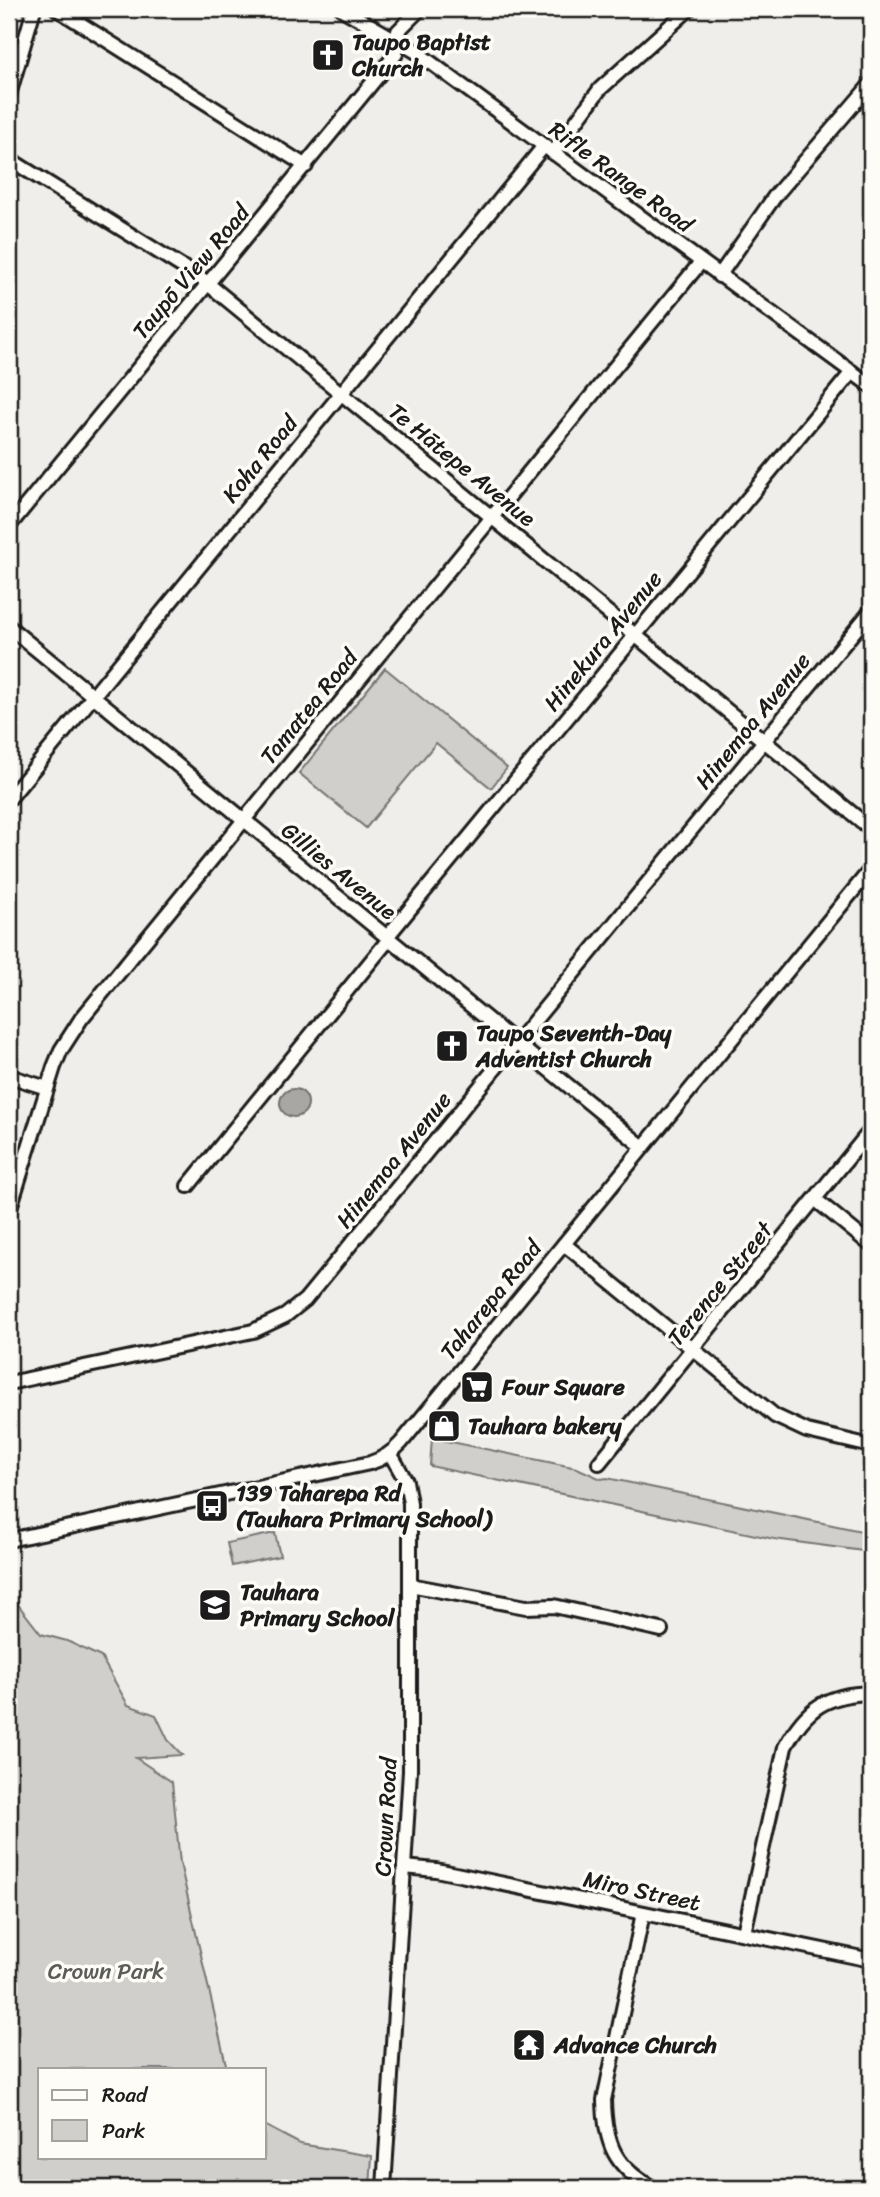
<svg xmlns="http://www.w3.org/2000/svg" width="880" height="2197" font-family="Sriracha,sans-serif">
  <rect width="100%" height="100%" fill="#f0eeea"/>
  <filter id="ink" filterUnits="userSpaceOnUse"><feTurbulence type="fractalNoise" baseFrequency=".0143" numOctaves="2"/><feDisplacementMap in="SourceGraphic" scale="14" xChannelSelector="R" yChannelSelector="G"/><feConvolveMatrix kernelMatrix="1 2 1 2 8 2 1 2 1" color-interpolation-filters="sRGB"/></filter>
  <g filter="url(#ink)">
    <g fill="#d0cfcc" stroke="#767674" stroke-width="2">
      <polygon points="385,668 507,768 491,788 436,743 366,828 299,773"/>
      <polygon points="432,1438 577,1468 601,1479 607,1478 871,1533 871,1552 774,1539 430,1466"/>
      <polygon points="275,1533 280,1556 232,1566 227,1543"/>
      <polygon points="9,1593 41,1634 67,1641 101,1657 128,1705 156,1715 168,1740 182,1755 136,1758 172,1782 180,1863 227,2069 40,2069 40,2157 264,2157 264,2125 300,2144 372,2156 370,2188 9,2188"/>
    </g>
    <circle fill="#a8a7a3" stroke="#706f6d" stroke-width="2" cx="294" cy="1103" r="14"/>
    <g fill="none" stroke-linecap="round" stroke-linejoin="round">
      <defs>
        <g id="minor">
          <polyline points="57,9 306,166"/>
          <polyline points="342,9 415,51 871,386"/>
          <polyline points="9,95 34,9"/>
          <polyline points="553,153 600,89 689,9"/>
          <polyline points="9,159 202,279 871,829"/>
          <polyline points="719,276 775,196 871,84"/>
          <polyline points="9,526 396,54 398,31 420,9"/>
          <polyline points="9,627 643,1147"/>
          <polyline points="9,799 544,146"/>
          <polyline points="387,937 852,372"/>
          <polyline points="9,1076 47,1088"/>
          <polyline points="188,1186 389,939"/>
          <polyline points="816,1200 871,1245"/>
          <polyline points="9,1211 54,1067 61,1050 81,1019 701,262"/>
          <polyline points="564,1244 775,1416 807,1431 871,1446"/>
          <polyline points="9,1383 253,1331 285,1316 305,1300 871,611"/>
          <polyline points="599,1463 871,1130"/>
          <path d="M9 1540 370 1463C383 1459 392 1453 401 1443L871 869"/>
          <polyline points="410,1585 526,1607 554,1606 661,1630"/>
          <polyline points="404,1867 436,1870 871,1960"/>
          <path d="M643 1913 604 2100C605 2143 614 2167 653 2188"/>
          <path d="M744 1933 785 1747C806 1708 827 1694 871 1693"/>
          <polyline points="384,2188 410,1771 410,1503 406,1481 390,1453"/>
        </g>
      </defs>
      <use href="#minor" stroke="#1c1c1c" stroke-width="18"/>
      <use href="#minor" stroke="#fdfcf7" stroke-width="12"/>
    </g>
  </g>
  <defs>
    <symbol id="church-square" viewBox="-11 -11 22 22"><rect x="-9" y="-9" width="18" height="18" rx="4" fill="#1c1c1c" stroke="#fdfcf7"/><path d="M-1.2-6h2.4v3.5h3.3v2.4h-3.3V6h-2.4V-.1h-3.3v-2.4h3.3Z" fill="#fff"/></symbol>
    <symbol id="supermarket-square" viewBox="-11 -11 22 22"><rect x="-9" y="-9" width="18" height="18" rx="4" fill="#1c1c1c" stroke="#fdfcf7"/><path d="M-6-5.5h2.5l.6 2H6L4.5 2H-2.5L-4.4-4H-6ZM-1.5 3.2a1.3 1.3 0 1 0 .1 0ZM3 3.2a1.3 1.3 0 1 0 .1 0Z" fill="#fff"/></symbol>
    <symbol id="shop-square" viewBox="-11 -11 22 22"><rect x="-9" y="-9" width="18" height="18" rx="4" fill="#1c1c1c" stroke="#fdfcf7"/><path d="M-5-2.5h2.3a2.7 3.5 0 0 1 5.4 0H5L5.5 6h-11ZM-1.5-2.5h3a1.5 2.3 0 0 0-3 0Z" fill="#fff"/></symbol>
    <symbol id="bus-square" viewBox="-11 -11 22 22"><rect x="-9" y="-9" width="18" height="18" rx="4" fill="#1c1c1c" stroke="#fdfcf7"/><path d="M-5-6H5V4H4V6H2V4H-2V6H-4V4H-5ZM-3.5-4V0h7V-4ZM-3.5 1.2v1.5H-2V1.2ZM2 1.2v1.5H3.5V1.2Z" fill="#fff"/></symbol>
    <symbol id="school-square" viewBox="-11 -11 22 22"><rect x="-9" y="-9" width="18" height="18" rx="4" fill="#1c1c1c" stroke="#fdfcf7"/><path d="M0-5L7-2L0 1L-7-2ZM-4 1L0 2.5L4 1V4Q0 6-4 4Z" fill="#fff"/></symbol>
    <symbol id="temple-square" viewBox="-11 -11 22 22"><rect x="-9" y="-9" width="18" height="18" rx="4" fill="#1c1c1c" stroke="#fdfcf7"/><path d="M0-6L5-2H3V0L6.5 2.5H4V6H1.5V3h-3V6H-4V2.5H-6.5L-3 0V-2H-5Z" fill="#fff"/></symbol>
  </defs>
  <g fill-rule="evenodd">
    <use href="#church-square" x="309" y="36" width="38" height="38"/>
    <use href="#church-square" x="433" y="1027" width="38" height="38"/>
    <use href="#supermarket-square" x="458" y="1368" width="38" height="38"/>
    <use href="#shop-square" x="425" y="1407" width="38" height="38"/>
    <use href="#bus-square" x="193" y="1487" width="38" height="38"/>
    <use href="#school-square" x="196" y="1586" width="38" height="38"/>
    <use href="#temple-square" x="510" y="2026" width="38" height="38"/>
  </g>
  <g text-anchor="middle" dominant-baseline="central" stroke-width="7" stroke-linejoin="round" paint-order="stroke">
    <g font-size="23" font-weight="bold" fill="#1c1c1c" stroke="#fdfcf7" text-anchor="start">
      <text x="352" y="42">Taupo Baptist<tspan x="352" dy="26">Church</tspan></text>
      <text x="476" y="1033">Taupo Seventh-Day<tspan x="476" dy="26">Adventist Church</tspan></text>
      <text x="502" y="1387">Four Square</text>
      <text x="468" y="1426">Tauhara bakery</text>
      <text x="236" y="1493">139 Taharepa Rd<tspan x="236" dy="26">(Tauhara Primary School)</tspan></text>
      <text x="240" y="1592">Tauhara<tspan x="240" dy="26">Primary School</tspan></text>
      <text x="554" y="2045">Advance Church</text>
    </g>
    <g font-size="23" fill="#1c1c1c" stroke="#fdfcf7">
      <text transform="translate(621 177) rotate(36)">Rifle Range Road</text>
      <text transform="translate(191 272) rotate(-50)">Taupō View Road</text>
      <text transform="translate(260 459) rotate(-51)">Koha Road</text>
      <text transform="translate(462 465) rotate(39)">Te Hātepe Avenue</text>
      <text transform="translate(603 641) rotate(-51)">Hinekura Avenue</text>
      <text transform="translate(309 707) rotate(-51)">Tamatea Road</text>
      <text transform="translate(753 721) rotate(-51)">Hinemoa Avenue</text>
      <text transform="translate(339 871) rotate(39)">Gillies Avenue</text>
      <text transform="translate(394 1160) rotate(-51)">Hinemoa Avenue</text>
      <text transform="translate(720 1284) rotate(-51)">Terence Street</text>
      <text transform="translate(491 1300) rotate(-51)">Taharepa Road</text>
      <text transform="translate(386 1817) rotate(-87)">Crown Road</text>
      <text transform="translate(642 1891) rotate(12)">Miro Street</text>
    </g>
    <g font-size="23" fill="#5b5b5a" stroke="#fdfcf7">
      <text x="106" y="1971">Crown Park</text>
    </g>
  </g>
  <rect width="880" height="2197" fill="none" stroke="#fdfcf7" stroke-width="35"/>
  <rect x="18" y="18" width="845" height="2162" fill="none" stroke="#1c1c1c" stroke-width="2.5" filter="url(#ink)"/>
  <rect x="38" y="2068" width="228" height="91" fill="#fdfcf7" stroke="#a3a29f" stroke-width="2"/>
  <rect x="52" y="2090" width="35" height="10" fill="#fdfcf7" stroke="#a3a29f" stroke-width="2"/>
  <text x="102" y="2102" font-size="21" fill="#1c1c1c">Road</text>
  <rect x="52" y="2120" width="35" height="21" fill="#d0cfcc" stroke="#a3a29f" stroke-width="2"/>
  <text x="102" y="2138" font-size="21" fill="#1c1c1c">Park</text>
</svg>
